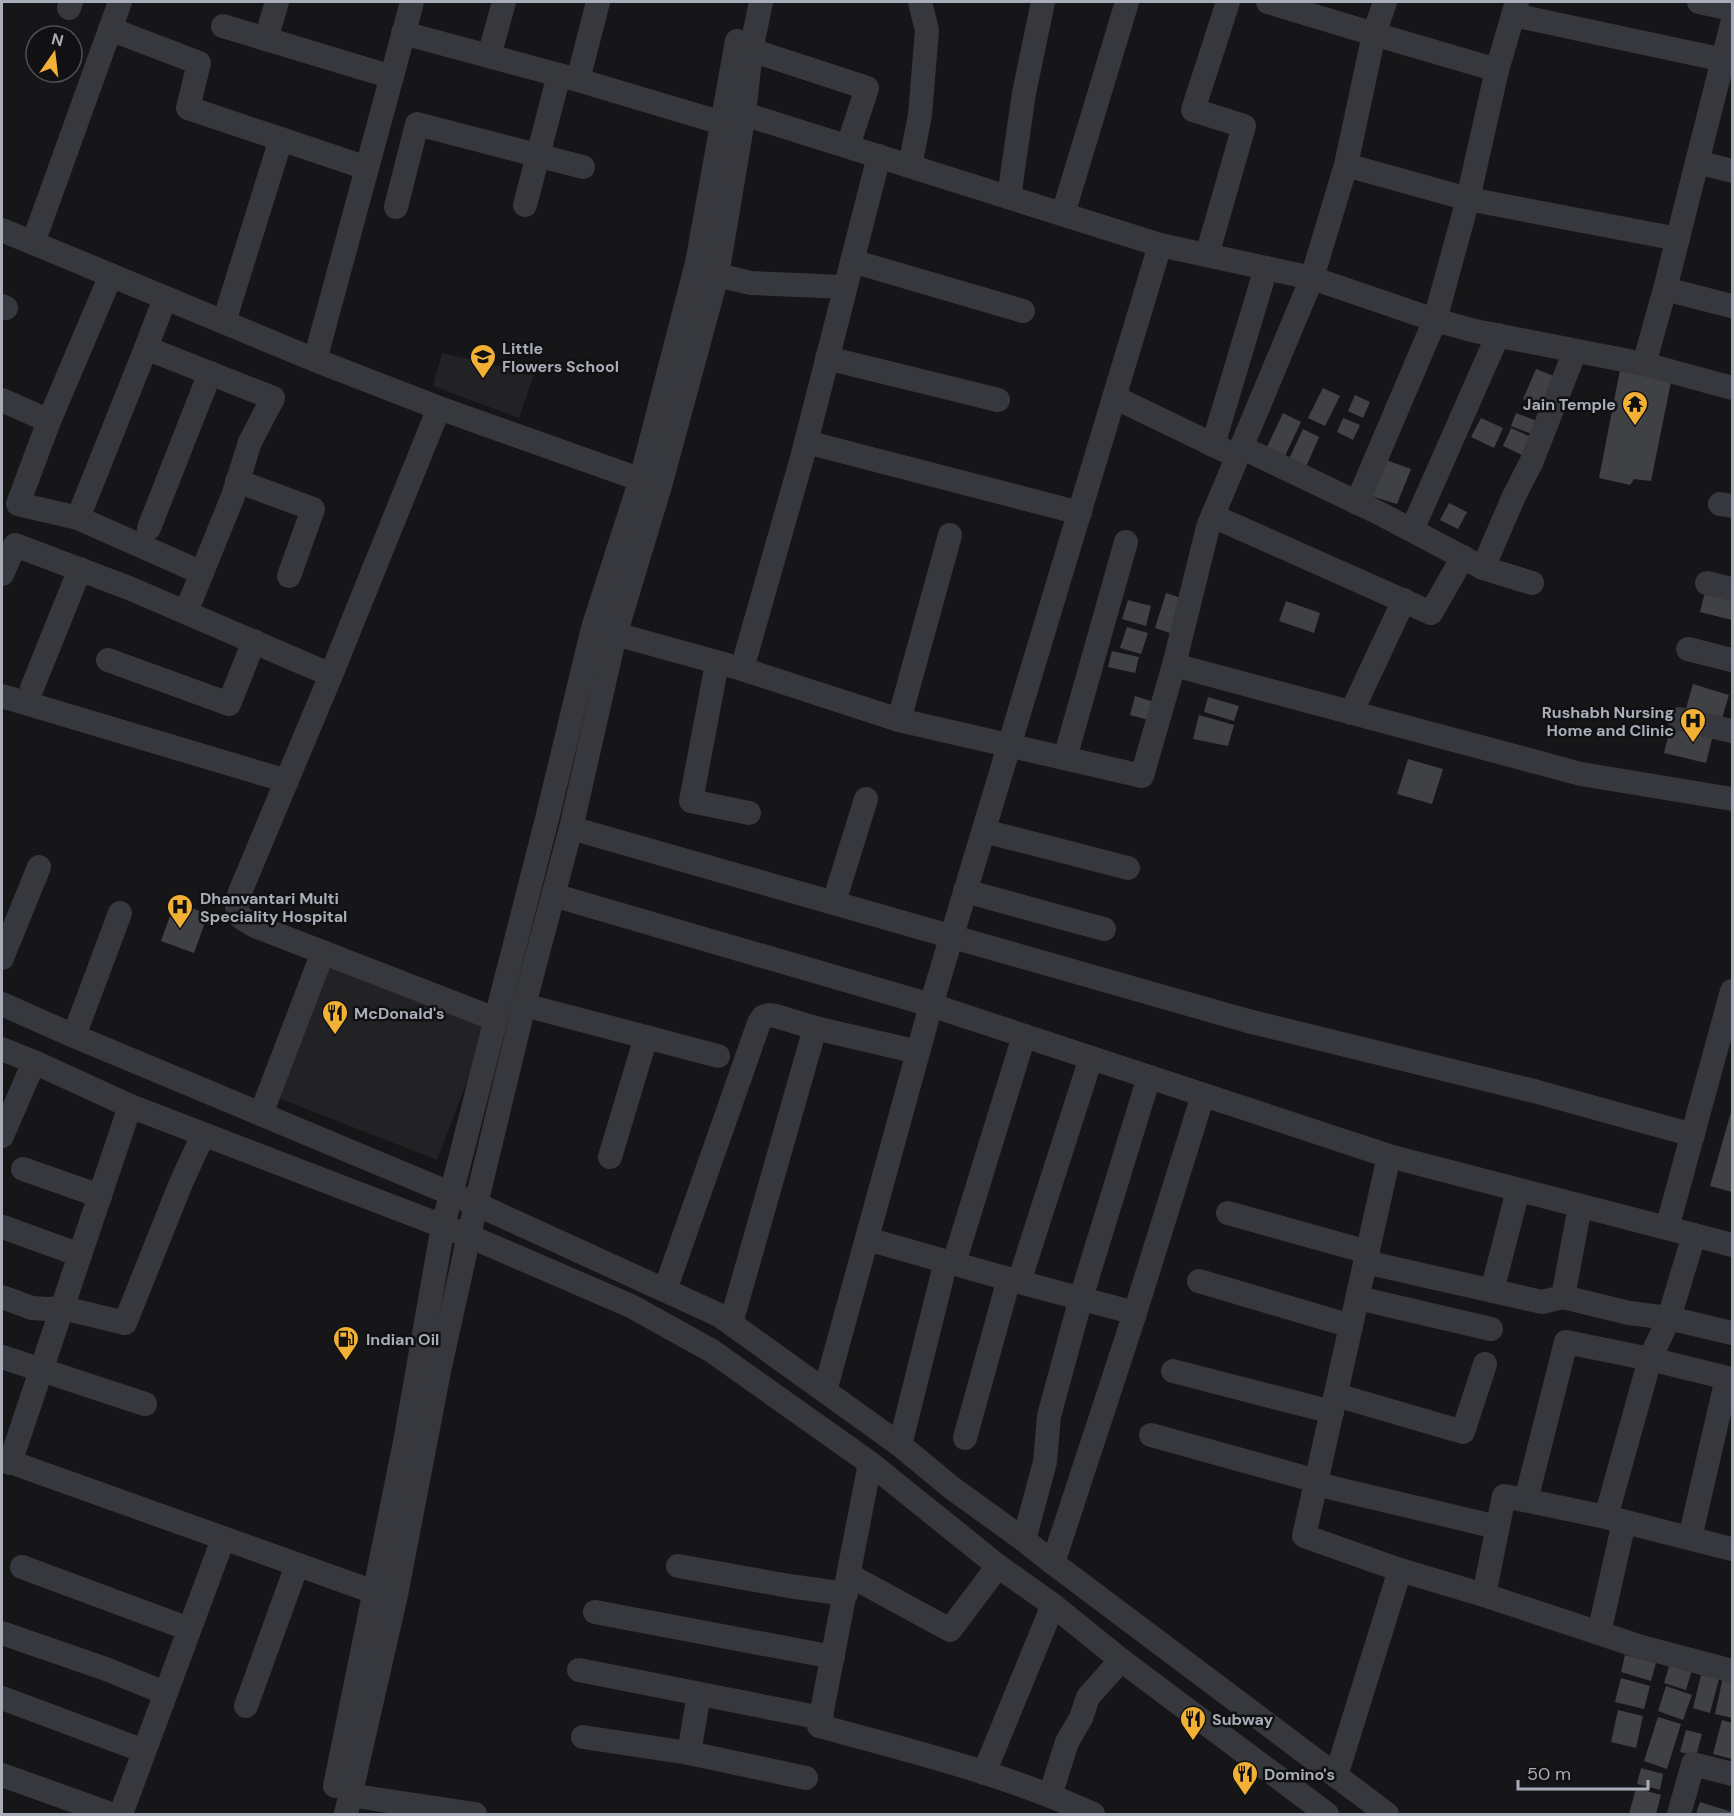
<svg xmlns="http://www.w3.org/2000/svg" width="1734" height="1816" font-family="'DM Sans',sans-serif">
  <rect width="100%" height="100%" fill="#161618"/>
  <g fill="#222225">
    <polygon points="442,353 534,374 519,418 433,386"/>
    <polygon points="328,961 489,1024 437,1160 276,1097"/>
  </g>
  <g fill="#404145">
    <polygon points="1621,365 1672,377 1651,481 1634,479 1630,485 1599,478"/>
    <polygon points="1536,369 1556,377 1543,407 1523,399"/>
    <polygon points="1323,388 1340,396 1325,426 1308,418"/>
    <polygon points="1355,395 1370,402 1363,418 1348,411"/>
    <polygon points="1283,413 1301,422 1284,458 1266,449"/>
    <polygon points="1516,413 1537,421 1532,434 1511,426"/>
    <polygon points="1343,418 1360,425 1353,440 1337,432"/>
    <polygon points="1481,418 1503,428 1494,448 1471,437"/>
    <polygon points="1511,428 1533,438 1524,456 1503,446"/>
    <polygon points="1303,429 1319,437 1306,467 1289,459"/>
    <polygon points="1386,460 1411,469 1397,504 1371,496"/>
    <polygon points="1449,503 1467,512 1458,529 1440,520"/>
    <polygon points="1705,592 1732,599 1732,620 1700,612"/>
    <polygon points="1166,593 1187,600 1176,635 1155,628"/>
    <polygon points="1128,600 1151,606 1146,626 1122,619"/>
    <polygon points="1286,601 1320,613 1314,633 1279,621"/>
    <polygon points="1127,627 1148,633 1141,654 1120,648"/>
    <polygon points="1112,651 1139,657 1135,673 1108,667"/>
    <polygon points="1693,684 1729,695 1720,725 1684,715"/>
    <polygon points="1135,696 1157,703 1152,721 1130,715"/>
    <polygon points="1208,697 1239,706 1234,721 1204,712"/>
    <polygon points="1199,715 1234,725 1228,746 1193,739"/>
    <polygon points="1672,721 1714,731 1706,763 1664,753"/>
    <polygon points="1408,759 1443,769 1432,804 1397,794"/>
    <polygon points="175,902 208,914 194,953 161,941"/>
    <polygon points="1731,1112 1732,1112 1732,1192 1710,1186"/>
    <polygon points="1625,1655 1656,1663 1651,1681 1621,1672"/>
    <polygon points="1671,1660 1693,1667 1686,1690 1664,1683"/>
    <polygon points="1701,1675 1719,1679 1710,1713 1693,1708"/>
    <polygon points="1723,1677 1732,1679 1732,1718 1715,1714"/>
    <polygon points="1621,1678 1650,1686 1644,1709 1615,1702"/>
    <polygon points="1666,1686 1692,1695 1683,1720 1658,1711"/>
    <polygon points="1618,1710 1643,1716 1636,1748 1611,1742"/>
    <polygon points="1658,1717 1681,1724 1667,1769 1644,1761"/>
    <polygon points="1722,1720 1732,1723 1732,1759 1713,1754"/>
    <polygon points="1686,1730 1702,1734 1696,1756 1680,1752"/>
    <polygon points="1641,1768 1663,1774 1660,1790 1637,1784"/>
    <polygon points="1636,1788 1661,1795 1656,1814 1629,1814"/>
    <polygon points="1700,1802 1732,1812 1732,1814 1696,1814"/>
  </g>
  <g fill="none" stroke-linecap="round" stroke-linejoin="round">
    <g stroke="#37383d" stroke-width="24">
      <polyline points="1268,2 1374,34 1497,70"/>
      <polyline points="1385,2 1374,34 1346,165 1468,199 1678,239"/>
      <polyline points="1699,2 1732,9"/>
      <polyline points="69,8 71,2"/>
      <polyline points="1513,15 1724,60"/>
      <polyline points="223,26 392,77"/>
      <polyline points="110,29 199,63 188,108 367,168"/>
      <polyline points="403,33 578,80 739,128"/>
      <polyline points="266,39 277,2"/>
      <polyline points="751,50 867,88 848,146"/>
      <polyline points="489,56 504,2"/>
      <polyline points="578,80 598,2"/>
      <polyline points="744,114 1160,245 1312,278 1435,320 1475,331 1644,364 1732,388"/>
      <polyline points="1697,162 1732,171"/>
      <polyline points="1346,165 1312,278 1208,527 1174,665 1581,774 1732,799"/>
      <polyline points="910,166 920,115 927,30 920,2"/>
      <polyline points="1009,197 1024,93 1043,2"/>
      <polyline points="525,205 559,75"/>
      <polyline points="396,207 417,124 583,167"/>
      <polyline points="1063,214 1127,2"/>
      <polyline points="2,230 315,360 439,408 656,485"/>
      <polyline points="33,243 120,2"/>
      <polyline points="1207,255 1244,126 1193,110 1228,2"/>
      <polyline points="852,261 1023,311"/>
      <polyline points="717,275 751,283 845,287"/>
      <polyline points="1665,289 1732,306"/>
      <polyline points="165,298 146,348 273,398 250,442 233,496 186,612"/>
      <polyline points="2,306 6,308"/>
      <polyline points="224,322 281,139"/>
      <polyline points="827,358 998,400"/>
      <polyline points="315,360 412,2"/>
      <polyline points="1644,364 1665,289 1732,24"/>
      <polyline points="1114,397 1226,451"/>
      <polyline points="2,400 49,421 18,504 78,518 202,573"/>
      <path d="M439 408 331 675 240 892C234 913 236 916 255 926L495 1019"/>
      <polyline points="49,421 111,275"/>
      <polyline points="806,442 1080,513"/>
      <polyline points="1213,445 1266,268"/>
      <polyline points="1241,447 1379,513 1483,568 1514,496 1531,463 1575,351"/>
      <polyline points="237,481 313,509 289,576"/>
      <polyline points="1357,503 1435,320 1468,199 1497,70 1517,2"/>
      <polyline points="1720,504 1732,506"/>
      <polyline points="1213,516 1431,613 1463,557"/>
      <polyline points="78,518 146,348"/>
      <polyline points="149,528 210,373"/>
      <polyline points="1412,530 1498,335"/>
      <polyline points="1483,568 1532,583"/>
      <polyline points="2,574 15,545 129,588 331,675"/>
      <polyline points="1707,583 1732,589"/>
      <polyline points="601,630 742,669 899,720 1142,776 1174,665"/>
      <polyline points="1688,649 1732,660"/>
      <polyline points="108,660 229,704 254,641"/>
      <polyline points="717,663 691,801 749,813"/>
      <polyline points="742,669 802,458 879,156"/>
      <polyline points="32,688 80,569"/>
      <polyline points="2,696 287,781"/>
      <polyline points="1351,713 1404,600"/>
      <polyline points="1679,719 1732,731"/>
      <polyline points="899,720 950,535"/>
      <polyline points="1065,758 1126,542"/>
      <polyline points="571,828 1248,1021 1534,1091 1693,1135"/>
      <polyline points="984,831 1128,868"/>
      <polyline points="965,891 1104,929"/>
      <polyline points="553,895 931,1005 1389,1156 1732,1245"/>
      <polyline points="834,902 866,799"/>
      <polyline points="2,958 39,867"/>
      <polyline points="2,1004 74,1036 476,1204 719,1315 900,1445 952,1488 1024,1540 1053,1563 1387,1814"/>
      <polyline points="524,1005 718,1056"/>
      <polyline points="74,1036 120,913"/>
      <polyline points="2,1049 34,1062 130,1106 469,1236 631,1306 712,1351 870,1463 998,1566 1053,1605 1121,1660 1327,1814"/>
      <polyline points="261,1114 323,952"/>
      <polyline points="2,1136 34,1062"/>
      <polyline points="1389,1156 1304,1536 1400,1570 1484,1595 1638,1646 1732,1671"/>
      <polyline points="610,1157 646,1037"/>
      <polyline points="23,1169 100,1196"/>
      <polyline points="1228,1213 1368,1252"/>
      <polyline points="3,1227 80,1255"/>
      <polyline points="1667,1228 1732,991"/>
      <polyline points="867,1239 1019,1282 1091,1058"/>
      <polyline points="1365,1262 1542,1302 1563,1297 1580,1206"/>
      <polyline points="954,1263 1024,1036"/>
      <polyline points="1199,1281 1351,1326"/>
      <polyline points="1019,1282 1135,1313 1053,1563"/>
      <polyline points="665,1290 759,1023 763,1017 769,1015 776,1016 815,1028 918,1052"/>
      <polyline points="1492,1291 1518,1190"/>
      <polyline points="2,1297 32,1308 47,1309 63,1308 125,1323 181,1183 203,1135"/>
      <polyline points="1563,1297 1629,1313 1669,1318 1694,1235"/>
      <polyline points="1358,1298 1491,1329"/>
      <polyline points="1135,1313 1203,1095"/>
      <polyline points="731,1323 815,1028"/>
      <polyline points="2,1357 145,1404"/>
      <polyline points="1173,1371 1332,1412"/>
      <polyline points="825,1391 931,1005 1160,245"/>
      <polyline points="1336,1395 1463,1432 1485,1364"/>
      <polyline points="1151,1435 1317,1481"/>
      <polyline points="965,1438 1009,1279"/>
      <polyline points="900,1445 946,1261"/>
      <polyline points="2,1459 374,1592 390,1594"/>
      <polyline points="10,1463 130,1106"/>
      <path d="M870 1463 819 1726C912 1751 1005 1774 1093 1814"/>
      <polyline points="1316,1484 1497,1527"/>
      <polyline points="1526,1500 1566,1342 1650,1359 1669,1318 1732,1333"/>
      <polyline points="1606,1517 1650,1359 1732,1379"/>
      <polyline points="1690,1538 1727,1378"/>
      <polyline points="1024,1540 1045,1462 1049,1416 1081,1298 1149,1077"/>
      <polyline points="678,1566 789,1586 846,1594"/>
      <polyline points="22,1567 189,1629"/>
      <polyline points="849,1575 950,1630 998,1566"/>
      <polyline points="1484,1595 1504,1496 1606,1517 1732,1549"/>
      <polyline points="595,1612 833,1657"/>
      <polyline points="2,1633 106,1669 165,1693"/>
      <polyline points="1599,1633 1624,1522"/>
      <polyline points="579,1670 822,1718"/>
      <polyline points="2,1698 144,1751"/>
      <polyline points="246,1706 297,1565"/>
      <polyline points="583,1737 689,1753 699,1694"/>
      <polyline points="689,1753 806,1778"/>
      <polyline points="984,1773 1053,1605"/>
      <polyline points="2,1775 111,1814"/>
      <polyline points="1336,1776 1400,1570"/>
      <polyline points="335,1786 405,1442 443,1226 548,815 593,628 641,479 697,263 737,41"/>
      <polyline points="349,1795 475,1814"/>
      <polyline points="1050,1796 1067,1742 1081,1718 1088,1697 1121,1660"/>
      <polyline points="121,1814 223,1539"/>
      <polyline points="346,1814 396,1595 439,1371 476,1204 524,1005 571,828 615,635 660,486 717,275 744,114 751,50 761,2"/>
      <polyline points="1679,1814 1693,1764 1732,1774"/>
    </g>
  </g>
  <defs>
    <symbol id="school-pin" viewBox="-11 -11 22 30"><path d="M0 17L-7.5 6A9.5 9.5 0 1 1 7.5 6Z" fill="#f2b134" stroke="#111113"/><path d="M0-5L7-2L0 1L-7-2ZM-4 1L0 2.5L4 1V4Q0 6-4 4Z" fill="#111"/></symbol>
    <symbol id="temple-pin" viewBox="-11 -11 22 30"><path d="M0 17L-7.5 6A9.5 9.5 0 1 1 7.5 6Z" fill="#f2b134" stroke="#111113"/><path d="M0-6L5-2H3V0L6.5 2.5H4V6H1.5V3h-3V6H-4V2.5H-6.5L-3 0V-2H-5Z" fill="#111"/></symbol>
    <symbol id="hospital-pin" viewBox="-11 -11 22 30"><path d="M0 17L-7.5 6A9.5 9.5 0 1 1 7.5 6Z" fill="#f2b134" stroke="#111113"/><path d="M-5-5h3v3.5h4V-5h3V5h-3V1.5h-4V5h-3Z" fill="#111"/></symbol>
    <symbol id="restaurant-pin" viewBox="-11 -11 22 30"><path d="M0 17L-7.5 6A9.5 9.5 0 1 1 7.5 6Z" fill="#f2b134" stroke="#111113"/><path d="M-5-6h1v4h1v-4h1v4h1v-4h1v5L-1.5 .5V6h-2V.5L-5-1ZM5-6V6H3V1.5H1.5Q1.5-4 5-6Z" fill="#111"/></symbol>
    <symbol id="fuel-pin" viewBox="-11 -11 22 30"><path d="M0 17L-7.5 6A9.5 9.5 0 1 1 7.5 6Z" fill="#f2b134" stroke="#111113"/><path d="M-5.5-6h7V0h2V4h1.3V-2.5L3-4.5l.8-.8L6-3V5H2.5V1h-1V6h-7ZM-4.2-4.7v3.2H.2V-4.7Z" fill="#111"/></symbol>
  </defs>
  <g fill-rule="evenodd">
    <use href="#school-pin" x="468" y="342" width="30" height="40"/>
    <use href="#temple-pin" x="1620" y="389" width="30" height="40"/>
    <use href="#hospital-pin" x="1678" y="706" width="30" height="40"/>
    <use href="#hospital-pin" x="165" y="892" width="30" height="40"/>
    <use href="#restaurant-pin" x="320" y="998" width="30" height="40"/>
    <use href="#fuel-pin" x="331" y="1324" width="30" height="40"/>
    <use href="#restaurant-pin" x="1178" y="1704" width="30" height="40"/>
    <use href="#restaurant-pin" x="1230" y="1759" width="30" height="40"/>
  </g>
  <g text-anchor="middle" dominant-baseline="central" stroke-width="5" stroke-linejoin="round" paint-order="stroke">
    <g font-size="16" font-weight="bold" fill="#a8adb8" stroke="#111113" text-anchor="start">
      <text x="502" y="348">Little<tspan x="502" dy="18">Flowers School</tspan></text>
      <text x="1616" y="404" text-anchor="end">Jain Temple</text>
      <text x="1674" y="712" text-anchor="end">Rushabh Nursing<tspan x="1674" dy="18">Home and Clinic</tspan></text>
      <text x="200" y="898">Dhanvantari Multi<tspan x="200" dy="18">Speciality Hospital</tspan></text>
      <text x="354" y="1013">McDonald's</text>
      <text x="366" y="1339">Indian Oil</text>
      <text x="1212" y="1719">Subway</text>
      <text x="1264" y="1774">Domino's</text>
    </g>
  </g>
  <rect width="1734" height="1816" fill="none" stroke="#a8adb8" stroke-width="6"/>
  <g transform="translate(54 54) rotate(14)"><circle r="28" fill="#111113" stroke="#4d4f55" stroke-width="1.5"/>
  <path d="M0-4.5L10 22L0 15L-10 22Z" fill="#f2b134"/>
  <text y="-9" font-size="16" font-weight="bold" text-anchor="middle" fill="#a8adb8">N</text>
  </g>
  <path d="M1518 1780v9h130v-9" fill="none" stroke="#a8adb8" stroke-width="3"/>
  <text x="1527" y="1780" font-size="18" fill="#a8adb8" stroke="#111113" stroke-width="4.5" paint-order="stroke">50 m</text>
</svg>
